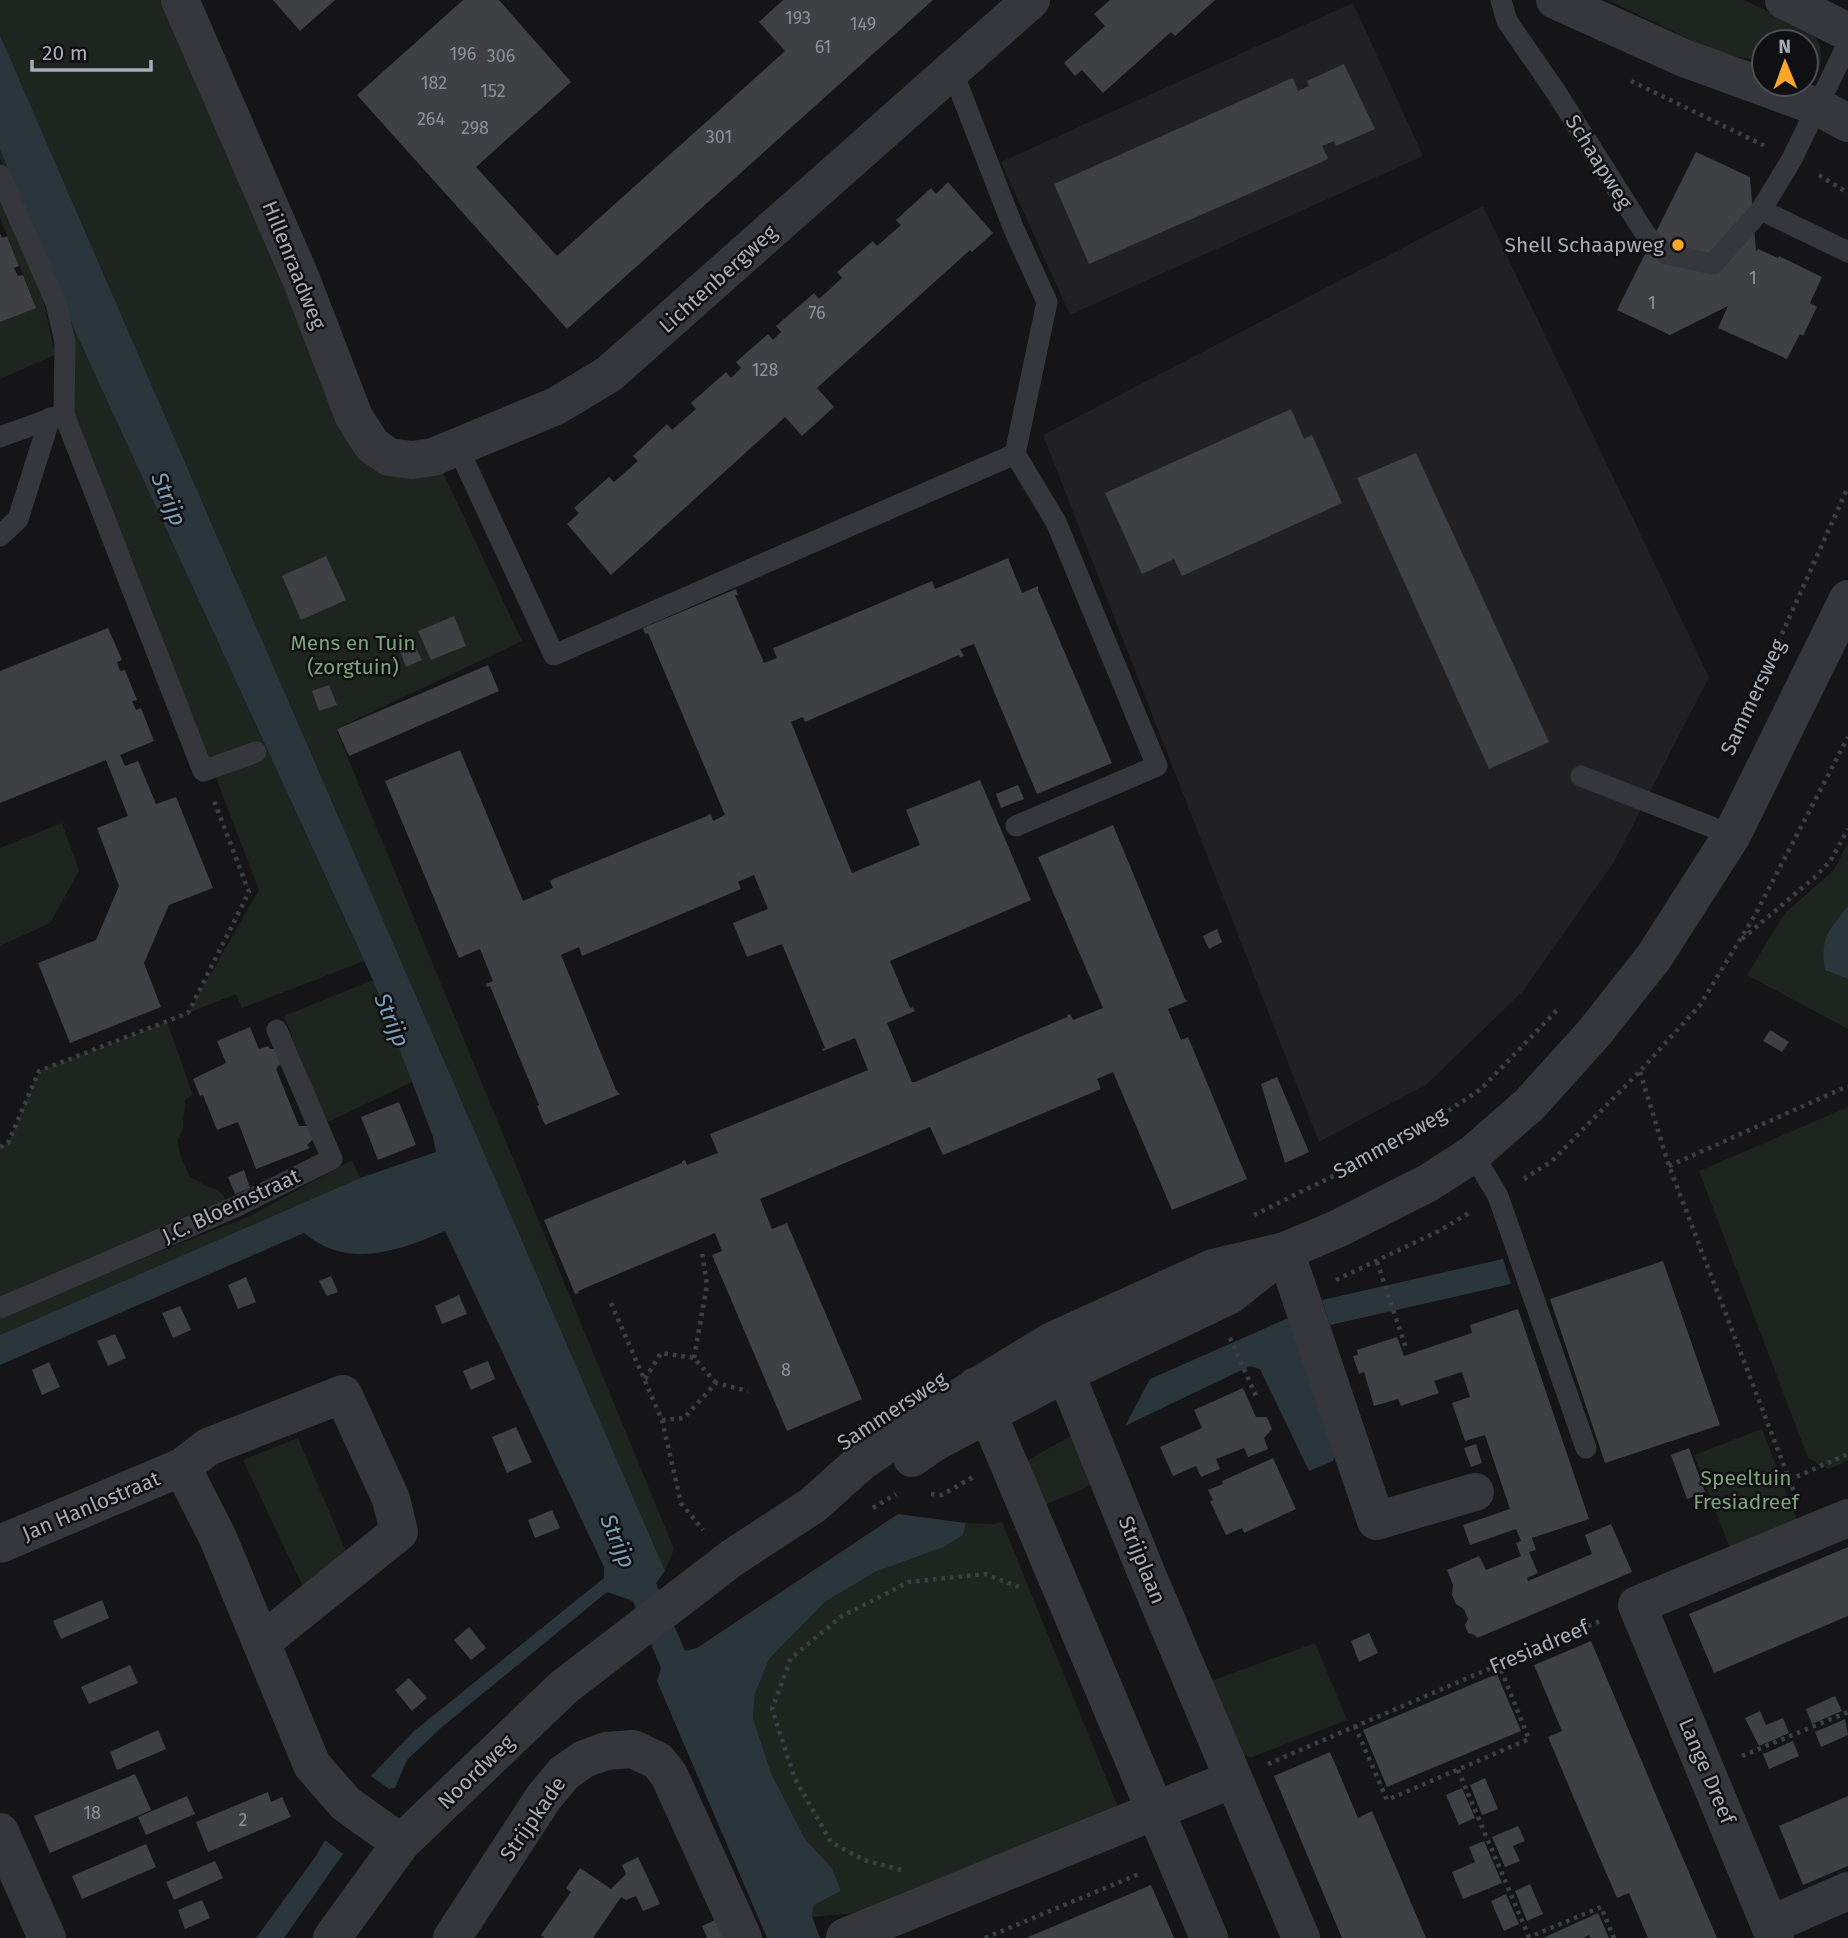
<svg xmlns="http://www.w3.org/2000/svg" width="1848" height="1938" font-family="'Fira Sans',sans-serif">
  <rect width="100%" height="100%" fill="#151517"/>
  <g fill="#212124">
    <polygon points="1353,3 1423,156 1070,315 1001,162"/>
    <polygon points="1483,206 1709,677 1614,862 1523,991 1427,1084 1319,1142 1043,435"/>
  </g>
  <g fill="#1d251e">
    <polygon points="0,0 160,0 243,167 356,430 440,466 522,641 336,729 674,1549 665,1571 0,35"/>
    <path d="M1608 0H1744L1811 32C1822 44 1824 57 1817 72L1806 75V42H1764V61L1720 54Z"/>
    <polygon points="0,150 76,333 364,961 242,1008 236,994 188,1013 259,890 128,549 74,442 69,410 74,333 0,158"/>
    <polygon points="0,201 43,299 55,355 0,379 0,321 36,307 0,218"/>
    <polygon points="62,823 79,871 50,923 0,946 0,848"/>
    <polygon points="1848,842 1848,906 1829,930 1825,970 1848,979 1848,1029 1747,975 1785,913 1834,870"/>
    <polygon points="373,980 412,1082 326,1123 284,1016"/>
    <polygon points="167,1022 193,1095 185,1100 183,1128 178,1140 179,1151 183,1162 190,1177 206,1186 216,1189 224,1196 224,1200 0,1297 0,1147 8,1143 39,1071"/>
    <polygon points="1848,1107 1848,1461 1828,1469 1808,1458 1699,1171"/>
    <polygon points="352,1160 360,1178 0,1335 0,1315 250,1216"/>
    <polygon points="1762,1429 1799,1526 1731,1551 1694,1455"/>
    <polygon points="1074,1434 1095,1484 1042,1506 1025,1462"/>
    <polygon points="298,1438 348,1556 305,1591 243,1460"/>
    <polygon points="1002,1522 1120,1812 870,1912 812,1917 814,1905 841,1891 832,1868 805,1839 771,1773 753,1718 755,1694 768,1659 825,1602 875,1572 944,1547 963,1535 966,1523 994,1524"/>
    <polygon points="1315,1643 1347,1720 1252,1757 1240,1754 1211,1681"/>
  </g>
  <g fill="#2b353c">
    <path d="M0 35 665 1571 656 1583 685 1651 697 1648 898 1514 966 1523 963 1535 944 1547 875 1572 825 1602 769 1659 755 1694 753 1718 771 1773 805 1839 832 1868 841 1891 814 1905 812 1917 820 1938H767L657 1681 661 1668 633 1601 607 1592 442 1727 407 1760 395 1788 389 1789 371 1776 414 1731 604 1578V1567L445 1231C398 1251 348 1270 304 1233L0 1365V1335L360 1178 436 1152 433 1137 373 980 76 333 0 150Z"/>
    <path d="M1848 906V979L1825 970C1820 937 1829 930 1848 906Z"/>
    <polygon points="1503,1259 1511,1284 1330,1325 1322,1300"/>
    <polygon points="1295,1315 1341,1444 1333,1461 1309,1471 1260,1369 1250,1366 1125,1426 1150,1379"/>
    <polygon points="325,1840 343,1854 284,1938 256,1938 316,1856"/>
  </g>
  <g fill="#3f4044">
    <polygon points="273,0 335,0 300,31"/>
    <polygon points="463,0 499,0 571,82 476,167 557,256 785,51 759,22 783,0 933,0 567,329 357,95"/>
    <polygon points="1110,0 1215,0 1175,36 1171,32 1103,93 1082,70 1075,76 1064,63 1105,26 1094,14"/>
    <polygon points="1344,64 1375,129 1336,146 1334,141 1322,146 1328,158 1326,160 1089,264 1054,184 1290,79 1293,78 1298,91 1309,86 1307,81"/>
    <polygon points="1696,152 1750,177 1756,251 1758,249 1778,258 1779,256 1822,277 1810,303 1817,307 1803,336 1800,334 1787,359 1718,328 1728,306 1670,335 1617,310"/>
    <polygon points="948,182 993,233 972,252 970,250 817,388 834,407 802,436 785,417 611,575 567,524 579,513 574,508 609,477 614,482 638,461 633,456 667,424 672,430 696,409 691,403 726,372 731,378 741,368 736,362 768,334 773,340 781,332 776,326 814,293 819,299 842,278 837,272 873,241 877,246 901,225 896,220 931,188 936,194"/>
    <polygon points="0,233 2,238 7,236 19,266 14,268 18,276 23,275 36,308 0,322"/>
    <polygon points="1291,409 1304,439 1312,435 1342,503 1182,576 1174,559 1142,574 1105,493"/>
    <polygon points="1416,453 1549,742 1489,769 1357,478"/>
    <polygon points="326,556 346,600 301,620 282,576"/>
    <polygon points="1008,558 1022,593 1038,586 1038,590 1112,763 1037,794 974,644 960,649 964,656 960,658 959,655 805,722 803,717 791,722 852,873 920,845 906,810 980,780 1031,900 890,961 910,1008 913,1007 915,1011 887,1023 912,1082 915,1082 1067,1017 1067,1015 1070,1014 1073,1020 1103,1008 1038,857 1113,825 1185,999 1188,1001 1168,1009 1181,1040 1188,1037 1247,1179 1172,1210 1113,1072 1097,1079 1101,1089 943,1155 930,1127 760,1199 772,1229 787,1223 862,1399 787,1431 712,1255 722,1251 715,1233 578,1291 579,1293 575,1294 544,1220 682,1163 682,1161 685,1160 687,1165 718,1153 710,1134 868,1070 855,1038 823,1051 822,1049 825,1048 782,944 747,957 733,923 768,909 754,875 738,882 741,889 582,956 579,947 561,955 616,1090 620,1094 545,1125 537,1106 539,1105 490,986 487,987 486,984 493,981 480,949 459,958 385,781 460,750 523,901 553,888 550,881 553,879 707,816 710,813 713,821 725,815 648,633 645,634 643,628 736,589 738,595 735,595 764,663 777,658 773,648 776,647 932,581 935,589"/>
    <polygon points="454,616 466,646 431,660 418,631"/>
    <polygon points="108,628 122,660 117,662 120,671 125,670 137,700 132,701 136,710 141,708 154,741 120,755 125,766 138,761 156,804 176,797 213,888 169,905 144,963 161,1007 70,1043 38,963 96,940 119,886 97,828 128,816 106,760 0,803 0,671"/>
    <polygon points="413,641 422,660 406,667 398,647"/>
    <polygon points="488,665 499,691 349,756 337,729"/>
    <polygon points="329,685 337,705 319,711 312,691"/>
    <polygon points="1018,785 1024,799 1001,808 996,794"/>
    <polygon points="1217,929 1222,942 1209,949 1203,936"/>
    <polygon points="250,1027 259,1049 268,1046 270,1049 275,1049 282,1062 276,1069 299,1126 308,1126 313,1139 307,1145 310,1148 256,1169 238,1122 217,1130 203,1095 200,1096 193,1079 226,1063 217,1041"/>
    <polygon points="1770,1030 1789,1042 1782,1052 1763,1041"/>
    <polygon points="1277,1077 1309,1152 1285,1163 1261,1084"/>
    <polygon points="399,1102 416,1145 378,1160 361,1117"/>
    <polygon points="244,1170 250,1188 235,1194 228,1177"/>
    <polygon points="1663,1261 1720,1425 1605,1463 1550,1299"/>
    <polygon points="331,1276 338,1292 327,1296 319,1281"/>
    <polygon points="246,1277 256,1302 238,1309 228,1285"/>
    <polygon points="459,1295 467,1314 442,1324 435,1306"/>
    <polygon points="180,1306 191,1330 173,1338 162,1313"/>
    <polygon points="1518,1309 1589,1519 1532,1538 1536,1550 1529,1552 1538,1573 1527,1578 1528,1581 1592,1554 1585,1535 1611,1524 1632,1572 1477,1638 1475,1635 1468,1633 1465,1625 1468,1619 1464,1609 1456,1604 1452,1595 1453,1585 1447,1570 1479,1556 1486,1570 1521,1556 1516,1543 1521,1541 1516,1529 1470,1545 1463,1525 1510,1509 1485,1435 1465,1441 1452,1403 1470,1397 1462,1372 1434,1381 1439,1393 1401,1406 1398,1399 1374,1406 1364,1372 1359,1374 1353,1356 1358,1355 1357,1350 1397,1337 1404,1356 1472,1333 1470,1325"/>
    <polygon points="115,1334 126,1358 108,1366 97,1341"/>
    <polygon points="488,1361 495,1379 471,1390 463,1371"/>
    <polygon points="49,1362 60,1387 42,1395 32,1370"/>
    <polygon points="1243,1388 1256,1417 1267,1417 1272,1429 1264,1438 1268,1449 1248,1457 1244,1448 1216,1459 1220,1469 1201,1477 1196,1466 1173,1476 1160,1447 1202,1428 1194,1410"/>
    <polygon points="516,1427 532,1462 507,1473 492,1437"/>
    <polygon points="1476,1444 1482,1463 1471,1467 1464,1448"/>
    <polygon points="1689,1448 1705,1492 1687,1499 1671,1455"/>
    <polygon points="1273,1458 1296,1509 1244,1533 1242,1528 1226,1535 1210,1501 1213,1500 1208,1490 1223,1484 1222,1481"/>
    <polygon points="552,1510 560,1528 535,1538 528,1520"/>
    <polygon points="1848,1547 1848,1616 1714,1673 1689,1614"/>
    <polygon points="102,1600 109,1618 61,1639 53,1621"/>
    <polygon points="469,1627 486,1648 471,1660 454,1640"/>
    <polygon points="1369,1633 1378,1653 1359,1662 1351,1641"/>
    <polygon points="1591,1641 1664,1814 1717,1938 1648,1938 1629,1893 1617,1898 1582,1817 1548,1737 1562,1731 1534,1665"/>
    <polygon points="130,1665 138,1683 89,1704 81,1687"/>
    <polygon points="1497,1674 1521,1731 1387,1787 1363,1730"/>
    <polygon points="409,1678 427,1698 412,1711 395,1690"/>
    <polygon points="1835,1696 1842,1711 1812,1724 1806,1709"/>
    <polygon points="1760,1711 1766,1725 1783,1718 1789,1733 1759,1746 1745,1718"/>
    <polygon points="1845,1719 1848,1735 1821,1747 1815,1732"/>
    <polygon points="158,1730 166,1749 117,1770 110,1752"/>
    <polygon points="1793,1741 1799,1756 1769,1769 1763,1754"/>
    <polygon points="1330,1752 1358,1818 1372,1811 1426,1938 1342,1938 1274,1776"/>
    <polygon points="135,1774 151,1810 50,1853 34,1816"/>
    <polygon points="1485,1778 1498,1809 1482,1815 1470,1785"/>
    <polygon points="1462,1788 1475,1818 1459,1825 1446,1795"/>
    <polygon points="268,1792 271,1802 282,1797 291,1817 208,1852 196,1822"/>
    <polygon points="187,1796 195,1814 146,1835 138,1817"/>
    <polygon points="1848,1796 1848,1866 1803,1885 1779,1826"/>
    <polygon points="1518,1826 1525,1841 1513,1846 1520,1861 1505,1867 1492,1837"/>
    <polygon points="1484,1841 1502,1883 1463,1899 1452,1872 1475,1862 1469,1847"/>
    <polygon points="146,1844 156,1867 82,1899 72,1876"/>
    <polygon points="638,1857 660,1904 643,1911 636,1896 626,1900 621,1897 593,1938 545,1938 541,1935 571,1892 566,1888 580,1868 611,1889 626,1874 622,1865"/>
    <polygon points="215,1861 223,1878 174,1900 166,1882"/>
    <polygon points="1530,1884 1543,1914 1527,1921 1515,1891"/>
    <polygon points="1151,1885 1174,1938 1026,1938 1097,1908"/>
    <polygon points="1506,1894 1519,1924 1504,1931 1491,1901"/>
    <polygon points="202,1900 210,1918 185,1929 178,1910"/>
    <polygon points="1598,1913 1609,1938 1590,1938 1589,1935 1583,1938 1543,1938"/>
    <polygon points="724,1916 734,1938 707,1938 702,1926"/>
  </g>
  <g fill="none" stroke-linecap="round" stroke-linejoin="round">
    <g stroke="#3c3f44" stroke-width="4.5" stroke-dasharray="3.5 5" stroke-linecap="butt">
      <polyline points="1631,81 1765,146"/>
      <polyline points="1819,175 1848,193"/>
      <polyline points="1768,665 1848,487"/>
      <polyline points="1742,939 1815,877 1831,860 1848,829"/>
      <polyline points="1640,1072 1669,1166 1796,1497"/>
      <polyline points="0,1147 8,1143 39,1071 188,1013 249,892 213,798"/>
      <polyline points="1669,1166 1848,1086"/>
      <polyline points="1524,1179 1552,1161 1640,1071 1700,1005 1755,915 1848,737"/>
      <polyline points="1254,1215 1400,1143 1481,1089 1559,1008"/>
      <polyline points="1377,1262 1406,1348"/>
      <polyline points="1336,1280 1441,1230 1472,1211"/>
      <polyline points="611,1303 662,1420 681,1503 703,1530"/>
      <polyline points="1230,1338 1257,1398"/>
      <polyline points="694,1358 707,1285 702,1253"/>
      <polyline points="645,1379 661,1353 694,1358 716,1383"/>
      <polyline points="662,1420 684,1418 716,1383 748,1391"/>
      <polyline points="1789,1480 1848,1454"/>
      <polyline points="931,1494 942,1495 973,1477"/>
      <polyline points="873,1508 896,1494"/>
      <polyline points="1355,1726 1387,1800 1529,1739 1499,1665"/>
      <polyline points="1742,1756 1848,1712"/>
      <polyline points="1268,1764 1600,1621"/>
      <polyline points="1458,1770 1529,1937"/>
      <polyline points="901,1870 864,1860 831,1842 795,1779 772,1709 791,1658 842,1616 909,1582 985,1574 1019,1587"/>
      <polyline points="985,1938 1139,1874"/>
      <polyline points="1527,1938 1601,1907 1614,1938"/>
    </g>
    <g stroke="#36373c" stroke-width="21">
      <polyline points="1501,0 1507,21 1556,92 1646,235 1666,254 1713,264 1761,210 1792,159 1848,43"/>
      <polyline points="952,70 1013,227 1047,302 1015,454"/>
      <polyline points="0,175 56,303 65,342 64,414 203,771 256,752"/>
      <polyline points="1761,210 1848,252"/>
      <polyline points="0,437 58,416"/>
      <polyline points="458,448 554,655 1015,454"/>
      <polyline points="1015,454 1056,522 1157,766 1016,826"/>
      <polyline points="0,536 18,519 50,418"/>
      <polyline points="1581,776 1732,835"/>
      <polyline points="1473,1154 1498,1196 1586,1448"/>
      <polyline points="0,1308 235,1207 332,1159 277,1030"/>
    </g>
    <g stroke="#36373c" stroke-width="38">
      <polyline points="180,0 301,279 354,417 372,445 389,457 412,460 433,457 556,406 609,374 1031,0"/>
      <polyline points="1285,1251 1376,1521 1475,1492"/>
      <polyline points="1053,1342 1146,1572 1301,1938"/>
      <polyline points="976,1386 1209,1938"/>
      <polyline points="182,1467 218,1538 312,1765 346,1804 401,1843"/>
      <polyline points="0,1544 182,1467 208,1447 343,1394 391,1499 399,1532 262,1642"/>
      <polyline points="0,1832 47,1938"/>
      <polyline points="1770,1925 1848,1891"/>
      <polyline points="845,1937 1233,1779"/>
      <polyline points="452,1938 544,1797 564,1773 584,1759 606,1751 633,1749 658,1761 669,1775 743,1938"/>
      <polyline points="1775,1938 1637,1605 1848,1518"/>
    </g>
    <g stroke="#36373c" stroke-width="38">
      <polyline points="1555,0 1684,58 1818,107 1848,123"/>
      <polyline points="1784,0 1848,32"/>
      <polyline points="912,1458 935,1442 1064,1374 1230,1295 1275,1259"/>
      <polyline points="332,1938 401,1843 564,1687 732,1558 813,1505 861,1462 916,1424 1052,1341 1213,1268 1285,1251 1337,1229 1428,1183 1473,1154 1530,1104 1594,1033 1654,957 1732,835 1848,599"/>
    </g>
  </g>
  <circle fill="#fba82a" stroke="#101012" stroke-width="2.5" cx="1678" cy="245" r="7"/>
  <g text-anchor="middle" dominant-baseline="central" stroke-width="5" stroke-linejoin="round" paint-order="stroke">
    <g font-size="18" fill="#8c929b">
      <text x="798" y="18">193</text>
      <text x="863" y="24">149</text>
      <text x="823" y="47">61</text>
      <text x="463" y="54">196</text>
      <text x="501" y="56">306</text>
      <text x="434" y="83">182</text>
      <text x="493" y="91">152</text>
      <text x="431" y="119">264</text>
      <text x="475" y="128">298</text>
      <text x="719" y="137">301</text>
      <text x="1753" y="278">1</text>
      <text x="1652" y="303">1</text>
      <text x="817" y="313">76</text>
      <text x="765" y="370">128</text>
      <text x="786" y="1370">8</text>
      <text x="92" y="1813">18</text>
      <text x="243" y="1820">2</text>
    </g>
    <g font-size="21" fill="#a6adb8" stroke="#101012">
      <text transform="translate(1599 162) rotate(58)">Schaapweg</text>
      <text transform="translate(294 265) rotate(68)">Hillenraadweg</text>
      <text transform="translate(718 279) rotate(-42)">Lichtenbergweg</text>
      <text transform="translate(1753 697) rotate(-65)">Sammersweg</text>
      <text transform="translate(1390 1143) rotate(-29)">Sammersweg</text>
      <text transform="translate(231 1206) rotate(-25)">J.C. Bloemstraat</text>
      <text transform="translate(892 1411) rotate(-33)">Sammersweg</text>
      <text transform="translate(91 1506) rotate(-23)">Jan Hanlostraat</text>
      <text transform="translate(1142 1560) rotate(68)">Strijplaan</text>
      <text transform="translate(1539 1647) rotate(-23)">Fresiadreef</text>
      <text transform="translate(1707 1771) rotate(67)">Lange Dreef</text>
      <text transform="translate(476 1772) rotate(-44)">Noordweg</text>
      <text transform="translate(533 1819) rotate(-55)">Strijpkade</text>
    </g>
    <g font-size="21" fill="#a6adb8" stroke="#101012" text-anchor="end">
      <text x="1664" y="245">Shell Schaapweg</text>
    </g>
    <g font-size="21" fill="#7ca47c" stroke="#101012">
      <text x="353" y="643">Mens en Tuin<tspan x="353" dy="24">(zorgtuin)</tspan></text>
      <text x="1746" y="1478">Speeltuin<tspan x="1746" dy="24">Fresiadreef</tspan></text>
    </g>
    <g font-size="23" font-style="italic" fill="#7c9eb5" stroke="#101012">
      <text transform="translate(169 499) rotate(67)">Strijp</text>
      <text transform="translate(392 1020) rotate(67)">Strijp</text>
      <text transform="translate(618 1541) rotate(67)">Strijp</text>
    </g>
  </g>
  <g transform="translate(1785 63) rotate(359)"><circle r="33" fill="#101012" stroke="#4c4f54" stroke-width="2"/>
  <path d="M0-5L12 26L0 18L-12 26Z" fill="#fba82a"/>
  <text y="-10" font-size="19" font-weight="bold" text-anchor="middle" fill="#a6adb8">N</text>
  </g>
  <path d="M32 60v10h119v-10" fill="none" stroke="#a6adb8" stroke-width="3.5"/>
  <text x="42" y="60" font-size="21" fill="#a6adb8" stroke="#101012" stroke-width="5" paint-order="stroke">20 m</text>
</svg>
